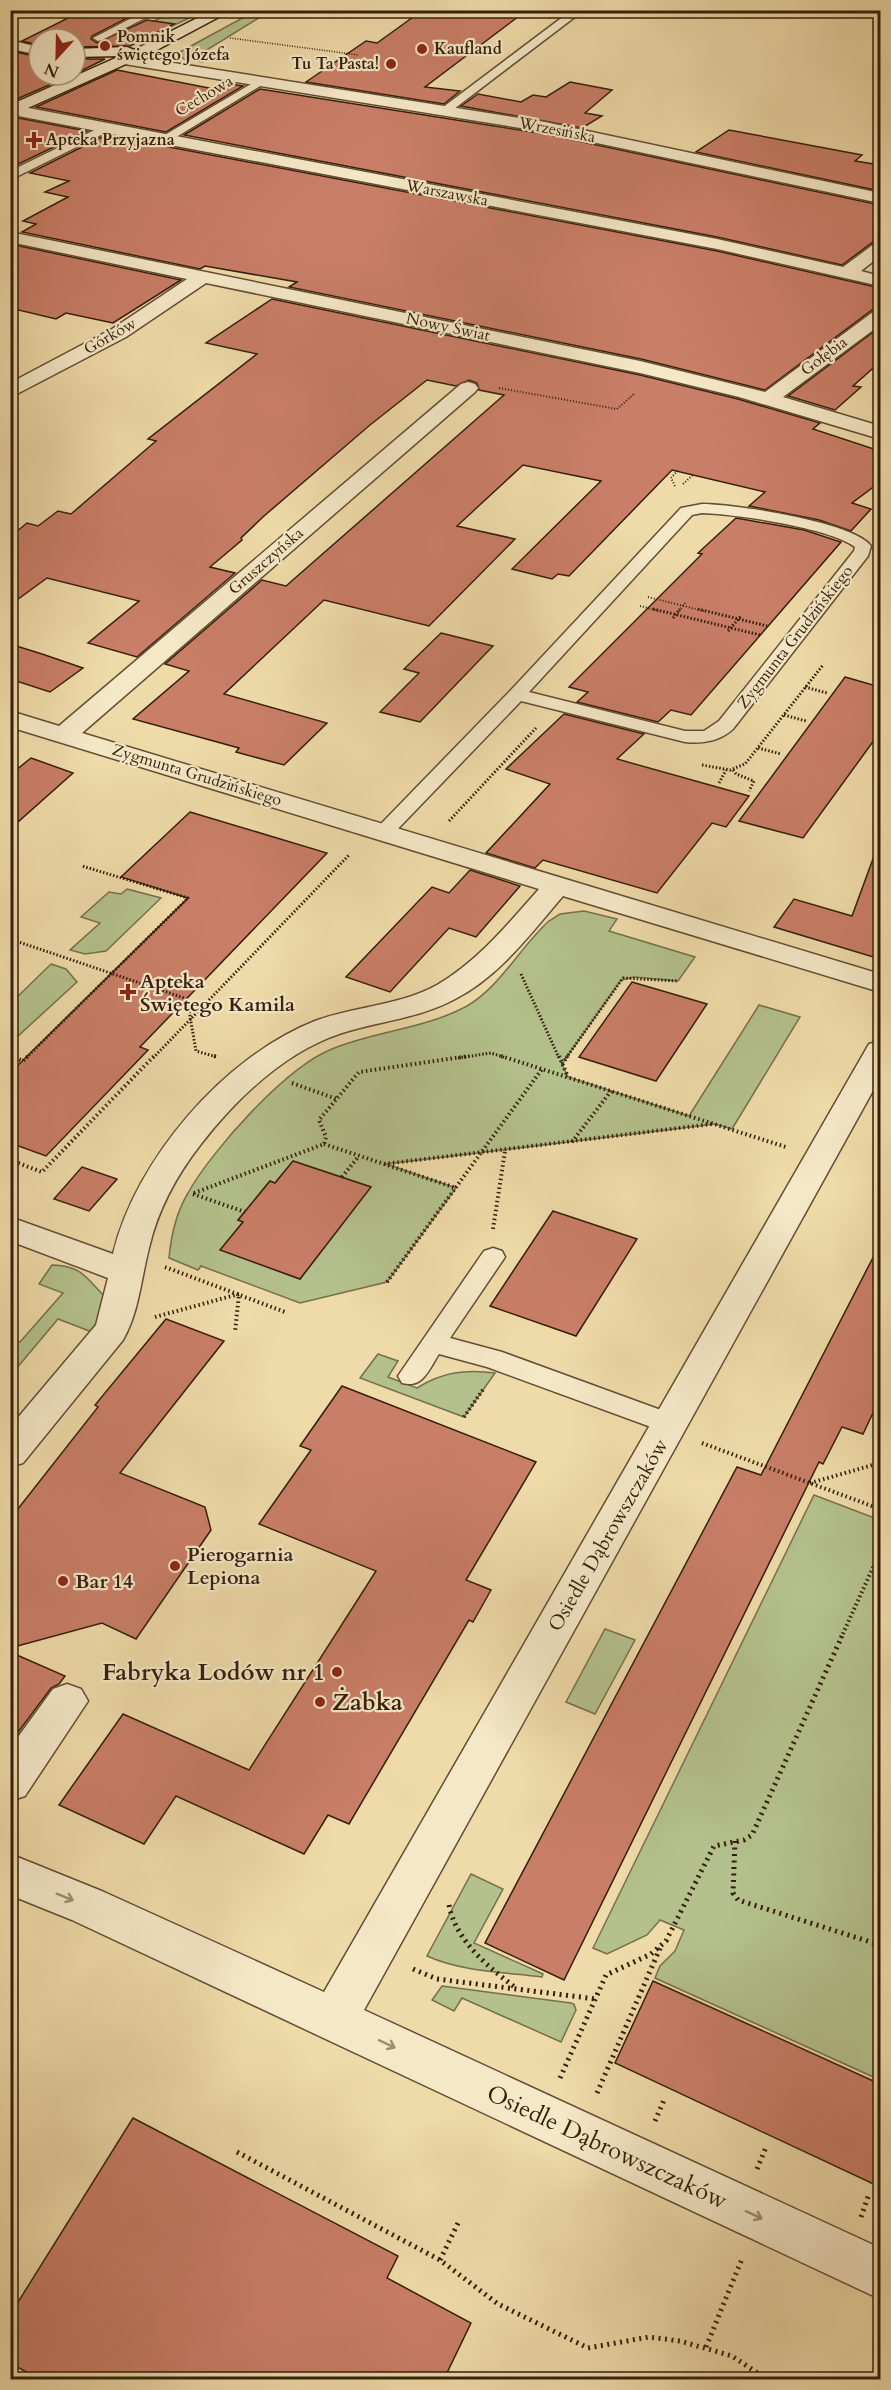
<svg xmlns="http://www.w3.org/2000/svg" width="891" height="2390" font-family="Cardo,serif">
  <rect width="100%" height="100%" fill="#efdba9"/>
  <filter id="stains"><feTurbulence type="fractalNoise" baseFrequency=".00333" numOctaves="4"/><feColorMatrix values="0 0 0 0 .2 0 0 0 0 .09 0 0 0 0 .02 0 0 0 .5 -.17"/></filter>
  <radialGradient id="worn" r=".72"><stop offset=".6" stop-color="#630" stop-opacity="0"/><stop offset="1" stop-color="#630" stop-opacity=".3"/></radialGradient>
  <g fill="#b4c18c" stroke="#74704c" stroke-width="1.5" fill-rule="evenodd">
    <polygon points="257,10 270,11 200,54 213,56 203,62 184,59 178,53"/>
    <polygon points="176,11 204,11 136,43 140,28 160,31 173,25 154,21"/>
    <polygon points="127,889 161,898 106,951 85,954 70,950 100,923 81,917 109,892 121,894"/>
    <path d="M584 911 617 919 609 931 695 957 678 981 634 977 621 980 562 1064 568 1077 689 1116 759 1005 800 1017 732 1129 715 1124 386 1164 456 1188 387 1282 300 1303 201 1266 198 1270 169 1258C171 1236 176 1213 188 1193 212 1150 286 1067 332 1049 375 1031 425 1029 467 1006 501 986 520 947 549 921L560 914ZM293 1161 371 1187 300 1279 221 1250 243 1222 238 1220 269 1182 275 1183Z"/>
    <polygon points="51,964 66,969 77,982 17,1037 11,1038 11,1003"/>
    <path d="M52 1265C81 1266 85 1276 104 1296L100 1319 92 1332 58 1319 11 1375V1339L20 1342 63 1293 39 1284Z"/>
    <path d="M378 1354 398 1361 388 1377 417 1388C442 1372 466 1369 495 1373L464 1417 360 1378Z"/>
    <polygon points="814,1495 880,1520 880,2080 655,1978 660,1966 675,1951 684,1930 660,1920 647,1935 607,1954 593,1948"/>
    <polygon points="605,1629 635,1640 595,1714 566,1702"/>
    <path d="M471 1874 503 1889 474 1943 543 1974 542 1977C503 1972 463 1972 427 1956Z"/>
    <polygon points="442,1986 571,2003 574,2004 576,2010 561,2042 462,1998 454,2011 432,2000"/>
  </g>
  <g fill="#c97e67" stroke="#341e0d" stroke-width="1.5">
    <polygon points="84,10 129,17 92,36 91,39 97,43 147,20 174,24 130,46 75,47 75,39 39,39 39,45 22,41"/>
    <polygon points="423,10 527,10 425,87 460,91 444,104 306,82 366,41 377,43"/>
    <polygon points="10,51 39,57 39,75 72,75 10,102"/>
    <polygon points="75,59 105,59 75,74"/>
    <polygon points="117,70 214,89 223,83 243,86 166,132 36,107"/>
    <polygon points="570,82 612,90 585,113 602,116 582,128 461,106 478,94 521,102 533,95 546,97"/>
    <polygon points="260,89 545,134 880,205 880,241 873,242 842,265 717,237 184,135"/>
    <polygon points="13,117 87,131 10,168 10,118"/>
    <polygon points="729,130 862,155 855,161 880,165 880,191 696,152"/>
    <polygon points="106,135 717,251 880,288 880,308 872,310 765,390 641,359 289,287 297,282 205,266 200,269 22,232 36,224 23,221 68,197 45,192 69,181 30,173"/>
    <polygon points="10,244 181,280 113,323 66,313 56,319 10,308"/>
    <polygon points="272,299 640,375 738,399 820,423 813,429 880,451 880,482 852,503 871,509 851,531 819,520 749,506 765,492 672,470 569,576 558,574 552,579 512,569 601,481 523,465 457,526 515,539 429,626 324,600 224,694 327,723 284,765 236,752 239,748 133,719 189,671 165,664 262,580 286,586 504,395 479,390 477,383 469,380 456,386 427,380 370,425 264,516 241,538 242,540 210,567 235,573 137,657 88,643 139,601 47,578 10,605 10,537 27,523 38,526 58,511 71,514 156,441 148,439 257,354 206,343"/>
    <polygon points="880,327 880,362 853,386 861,387 835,410 788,396"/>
    <polygon points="736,518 804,530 841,542 691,715 671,710 658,722 577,702 588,692 569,687 702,554 698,553"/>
    <polygon points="441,633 493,646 420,722 380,712 419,673 404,669"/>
    <polygon points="10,644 42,654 83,668 50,692 10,679"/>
    <polygon points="845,677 880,687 880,732 803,838 739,821"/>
    <polygon points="564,714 644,734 617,759 749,796 726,827 712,823 657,893 543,860 535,868 486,853 550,784 506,769"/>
    <polygon points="31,758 73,773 10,829 10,775"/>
    <polygon points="190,812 327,853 140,1047 148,1050 46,1156 10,1143 10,1073 188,898 121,877"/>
    <polygon points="877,848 880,849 880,959 774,927 794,899 852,916"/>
    <polygon points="470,870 520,886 476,937 449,928 390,992 346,977 432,887 449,893"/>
    <polygon points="632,982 707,1004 656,1081 579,1057"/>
    <polygon points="293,1161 371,1187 300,1279 220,1250 243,1222 238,1220 270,1181 275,1183"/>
    <polygon points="82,1167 117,1179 89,1211 54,1199"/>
    <polygon points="553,1211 637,1239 576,1336 490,1306"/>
    <polygon points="880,1244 880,1398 863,1434 842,1427 823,1464 819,1462 564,1980 485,1943 737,1467 761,1475"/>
    <polygon points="166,1319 224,1341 120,1473 205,1507 211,1530 136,1639 102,1623 10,1648 10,1519 98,1407 95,1405"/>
    <polygon points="342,1386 536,1462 466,1580 491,1590 473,1622 469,1620 349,1824 328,1815 304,1854 176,1796 144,1844 59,1805 123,1714 249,1770 376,1571 259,1524 311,1450 300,1446"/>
    <polygon points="10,1652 65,1676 59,1684 51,1688 10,1743"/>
    <polygon points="653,1981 880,2084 880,2187 615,2063"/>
    <polygon points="133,2118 398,2256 387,2278 471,2323 444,2379 39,2379 10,2363 10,2315"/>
  </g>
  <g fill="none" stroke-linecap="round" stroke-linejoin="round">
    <defs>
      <g id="lane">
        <polygon points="147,10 161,10 102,40 98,41 93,38"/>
        <polygon points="572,10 584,10 450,112 442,112 442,108"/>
        <polygon points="261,78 265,79 265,83 168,142 164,143 158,139"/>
        <polygon points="107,124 113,128 111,130 10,180 10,171"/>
        <path d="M702 504C734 504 854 522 871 546L868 556 733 729C720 741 703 744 685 742L521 701 391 836H377L374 832 377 828 511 690 681 508ZM702 513C735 514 830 528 855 547L854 551 719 721 704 731H685L529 692 692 515Z"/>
        <path d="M493 1248 502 1251 505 1257 450 1338 502 1352 680 1417 684 1424 680 1431 671 1434 662 1431 487 1367 439 1354C429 1369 423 1389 402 1383L398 1376 484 1251Z"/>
      </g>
      <g id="street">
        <polygon points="123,55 545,122 880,193 880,203 545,132 118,63 115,60"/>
        <polygon points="13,105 717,239 843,267 874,244 880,243 880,256 861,271 880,276 880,286 717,249 13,115 10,114 10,106"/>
        <polygon points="10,232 640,361 765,392 873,312 880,310 880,325 783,397 880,426 880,439 739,397 640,373 206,283 126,337 13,396 10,395 10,383 112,329 187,279 10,242"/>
        <path d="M468 382 475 384 478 388 475 392 82 733 880 974V992L563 896C531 933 500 976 455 999 420 1018 380 1021 342 1033 286 1051 237 1098 201 1144 176 1176 158 1209 149 1248 141 1279 139 1312 123 1340L23 1463 10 1467V1427L96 1325 108 1278 10 1241V1217L113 1254C136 1159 224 1057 315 1021 355 1006 399 1006 437 985 478 961 508 924 539 889L10 727V711L59 726 461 384Z"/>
        <polygon points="880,1041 880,1078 364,2010 880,2248 880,2299 72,1920 10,1895 10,1854 104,1892 324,1992 865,1051 869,1044"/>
        <polygon points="67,1684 81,1689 88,1701 25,1796 10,1801 10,1748 53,1689"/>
      </g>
      <g id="secondary">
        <polygon points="213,10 232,10 155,51 10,116 10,105 120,56 75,57 75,49 127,47 134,50"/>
        <polygon points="10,40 39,47 39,55 10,49"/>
      </g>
    </defs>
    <use href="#lane" stroke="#634d34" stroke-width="3"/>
    <use href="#street" stroke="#634d34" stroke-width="3"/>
    <use href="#secondary" stroke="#341e0d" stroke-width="3"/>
    <polyline stroke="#341e0d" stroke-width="1.5" stroke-dasharray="1 1.5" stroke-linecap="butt" points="230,38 359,55"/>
    <g stroke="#341e0d" stroke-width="2" stroke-dasharray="1 2" stroke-linecap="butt">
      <polyline points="499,388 617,409 634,394"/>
      <polyline points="683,484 694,474"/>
      <polyline points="675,486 671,478 679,469"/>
      <polyline points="648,597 704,611"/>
      <polyline points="640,606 659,611"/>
      <polyline points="679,611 685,603"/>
    </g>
    <g stroke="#341e0d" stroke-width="3" stroke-dasharray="1.5 2" stroke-linecap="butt">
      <polyline points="653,609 760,635"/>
      <polyline points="698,609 767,626"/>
      <polyline points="673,618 680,609"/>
      <polyline points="728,631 741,616"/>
      <polyline points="805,687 827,693"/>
      <polyline points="784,715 806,721"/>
      <polyline points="758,748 781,754"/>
      <polyline points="702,765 730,770 745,764 823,665"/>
      <polyline points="733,770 736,774 754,781 749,791"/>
      <polyline points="719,783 726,770"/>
      <polyline points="449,821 536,728"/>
      <polyline points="10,939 187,999 196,1051 217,1057"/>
      <polyline points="521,974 559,1058"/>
      <polyline points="10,1056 14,1058"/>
      <polyline points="26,1058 188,898 82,866"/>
      <polyline points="153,1058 350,854"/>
      <polyline points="458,1058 491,1053 506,1058"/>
      <polyline points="566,1058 623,978 678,981"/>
    </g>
    <g stroke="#341e0d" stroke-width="4" stroke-dasharray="1.5 3" stroke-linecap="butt">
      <polyline points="11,1056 23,1061 28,1056"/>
      <polyline points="214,1056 217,1057"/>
      <polyline points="501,1056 786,1147"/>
      <polyline points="559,1056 568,1077"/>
      <polyline points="562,1064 568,1056"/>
      <polyline points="292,1083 337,1099"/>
      <polyline points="572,1142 611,1091"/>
      <polyline points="324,1144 456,1188"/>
      <polyline points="10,1160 42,1172 154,1056"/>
      <polyline points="384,1164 712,1124"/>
      <polyline points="342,1177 359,1156"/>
      <polyline points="194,1193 324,1144 326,1137 319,1120 359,1072 469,1056"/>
      <polyline points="193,1194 245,1212"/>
      <polyline points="493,1229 505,1151"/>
      <polyline points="165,1267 285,1312"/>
      <polyline points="387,1282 542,1069"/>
      <polyline points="155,1317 239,1294 235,1332"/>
      <polyline points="464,1417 484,1388"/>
      <polyline points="702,1443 880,1509"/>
      <polyline points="810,1483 880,1463"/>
      <polyline points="841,1638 880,1552"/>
    </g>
    <g stroke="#341e0d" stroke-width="5" stroke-dasharray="2 4.5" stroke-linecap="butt">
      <polyline points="735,1841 733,1893 738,1900 880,1945"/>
      <path d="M449 1905C456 1941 488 1967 516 1988"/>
      <polyline points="413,1969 437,1979 596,1999"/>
      <polyline points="560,2078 606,1975 651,1954 666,1941 714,1846 744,1840 752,1835 842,1636"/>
      <polyline points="597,2093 661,1946"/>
      <polyline points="655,2121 664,2100"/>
      <polyline points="237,2152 440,2260 498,2304 588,2348 649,2337 680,2341 732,2356 768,2380"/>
      <polyline points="757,2169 766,2147"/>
      <polyline points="861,2217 869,2194"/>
      <polyline points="440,2260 459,2221"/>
      <polyline points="706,2347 742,2259"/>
    </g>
    <use href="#lane" fill="#f5e8c7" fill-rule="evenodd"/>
    <use href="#street" fill="#f5e8c7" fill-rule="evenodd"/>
    <use href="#secondary" fill="#f5e8c7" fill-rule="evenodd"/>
  </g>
  <defs><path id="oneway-shaft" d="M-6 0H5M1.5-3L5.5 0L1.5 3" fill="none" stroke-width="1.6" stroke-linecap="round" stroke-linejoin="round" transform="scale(1.5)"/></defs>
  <g stroke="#9e8d73">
    <use href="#oneway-shaft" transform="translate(65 1897) rotate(22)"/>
    <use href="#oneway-shaft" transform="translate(387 2044) rotate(25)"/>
    <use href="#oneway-shaft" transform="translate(754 2215) rotate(25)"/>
  </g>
  <g fill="#8f2418" stroke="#f5e8c7" stroke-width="2">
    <circle cx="105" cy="46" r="6"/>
    <circle cx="422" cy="49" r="6"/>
    <circle cx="391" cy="64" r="6"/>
    <path d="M31 131h6v6h6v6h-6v6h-6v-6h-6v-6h6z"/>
    <path d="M125 983h6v6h6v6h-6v6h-6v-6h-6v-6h6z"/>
    <circle cx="175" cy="1566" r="6"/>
    <circle cx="63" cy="1581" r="6"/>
    <circle cx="337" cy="1672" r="6"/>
    <circle cx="320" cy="1702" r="6"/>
  </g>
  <g text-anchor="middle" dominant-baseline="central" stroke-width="4.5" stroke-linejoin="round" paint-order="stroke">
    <g font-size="16" font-weight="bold" fill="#341e0d" stroke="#f5e8c7" text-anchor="start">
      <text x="117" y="37">Pomnik<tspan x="117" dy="18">świętego Józefa</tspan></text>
      <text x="434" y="49">Kaufland</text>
      <text x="379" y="64" text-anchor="end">Tu Ta Pasta!</text>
      <text x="46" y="140">Apteka Przyjazna</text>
    </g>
    <g font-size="16" fill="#341e0d" stroke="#f5e8c7">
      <text transform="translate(204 96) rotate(-31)">Cechowa</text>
      <text transform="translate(557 130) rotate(11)">Wrzesińska</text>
      <text transform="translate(447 193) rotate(11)">Warszawska</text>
      <text transform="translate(448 327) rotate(12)">Nowy Świat</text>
      <text transform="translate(110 336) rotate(-30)">Górków</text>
      <text transform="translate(824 356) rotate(-37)">Gołębia</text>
      <text transform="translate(266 561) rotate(-41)">Gruszczyńska</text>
      <text transform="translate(795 637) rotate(-52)">Zygmunta Grudzińskiego</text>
      <text transform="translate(197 775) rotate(17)">Zygmunta Grudzińskiego</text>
    </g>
    <g font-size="20" font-weight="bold" fill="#341e0d" stroke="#f5e8c7" text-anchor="start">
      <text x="140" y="981">Apteka<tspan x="140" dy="23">Świętego Kamila</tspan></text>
      <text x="187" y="1554">Pierogarnia<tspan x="187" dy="23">Lepiona</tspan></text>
      <text x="75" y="1581">Bar 14</text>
    </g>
    <g font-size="20" fill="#341e0d" stroke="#f5e8c7">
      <text transform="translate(608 1535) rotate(-60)">Osiedle Dąbrowszczaków</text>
    </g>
    <g font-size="24" font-weight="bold" fill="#341e0d" stroke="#f5e8c7" text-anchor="end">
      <text x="325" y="1672">Fabryka Lodów nr 1</text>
      <text x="332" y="1702" text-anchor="start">Żabka</text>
    </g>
    <g font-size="24" fill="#341e0d" stroke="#f5e8c7">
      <text transform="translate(607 2147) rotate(25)">Osiedle Dąbrowszczaków</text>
    </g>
  </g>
  <rect width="891" height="2390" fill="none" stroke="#efdba9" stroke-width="36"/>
  <rect x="12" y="12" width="867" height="2366" fill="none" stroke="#341e0d" stroke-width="3"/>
  <rect x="18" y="18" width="855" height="2354" fill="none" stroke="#341e0d" stroke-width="1.5"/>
  <g transform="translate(57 57) rotate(202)"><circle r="28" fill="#f5e8c7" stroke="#a8977d" stroke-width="1.5"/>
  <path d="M0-4.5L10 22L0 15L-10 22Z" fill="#8f2418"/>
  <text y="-9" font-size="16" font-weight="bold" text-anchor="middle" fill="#341e0d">N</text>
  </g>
  <rect width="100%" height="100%" filter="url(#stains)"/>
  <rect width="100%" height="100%" fill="url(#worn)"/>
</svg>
